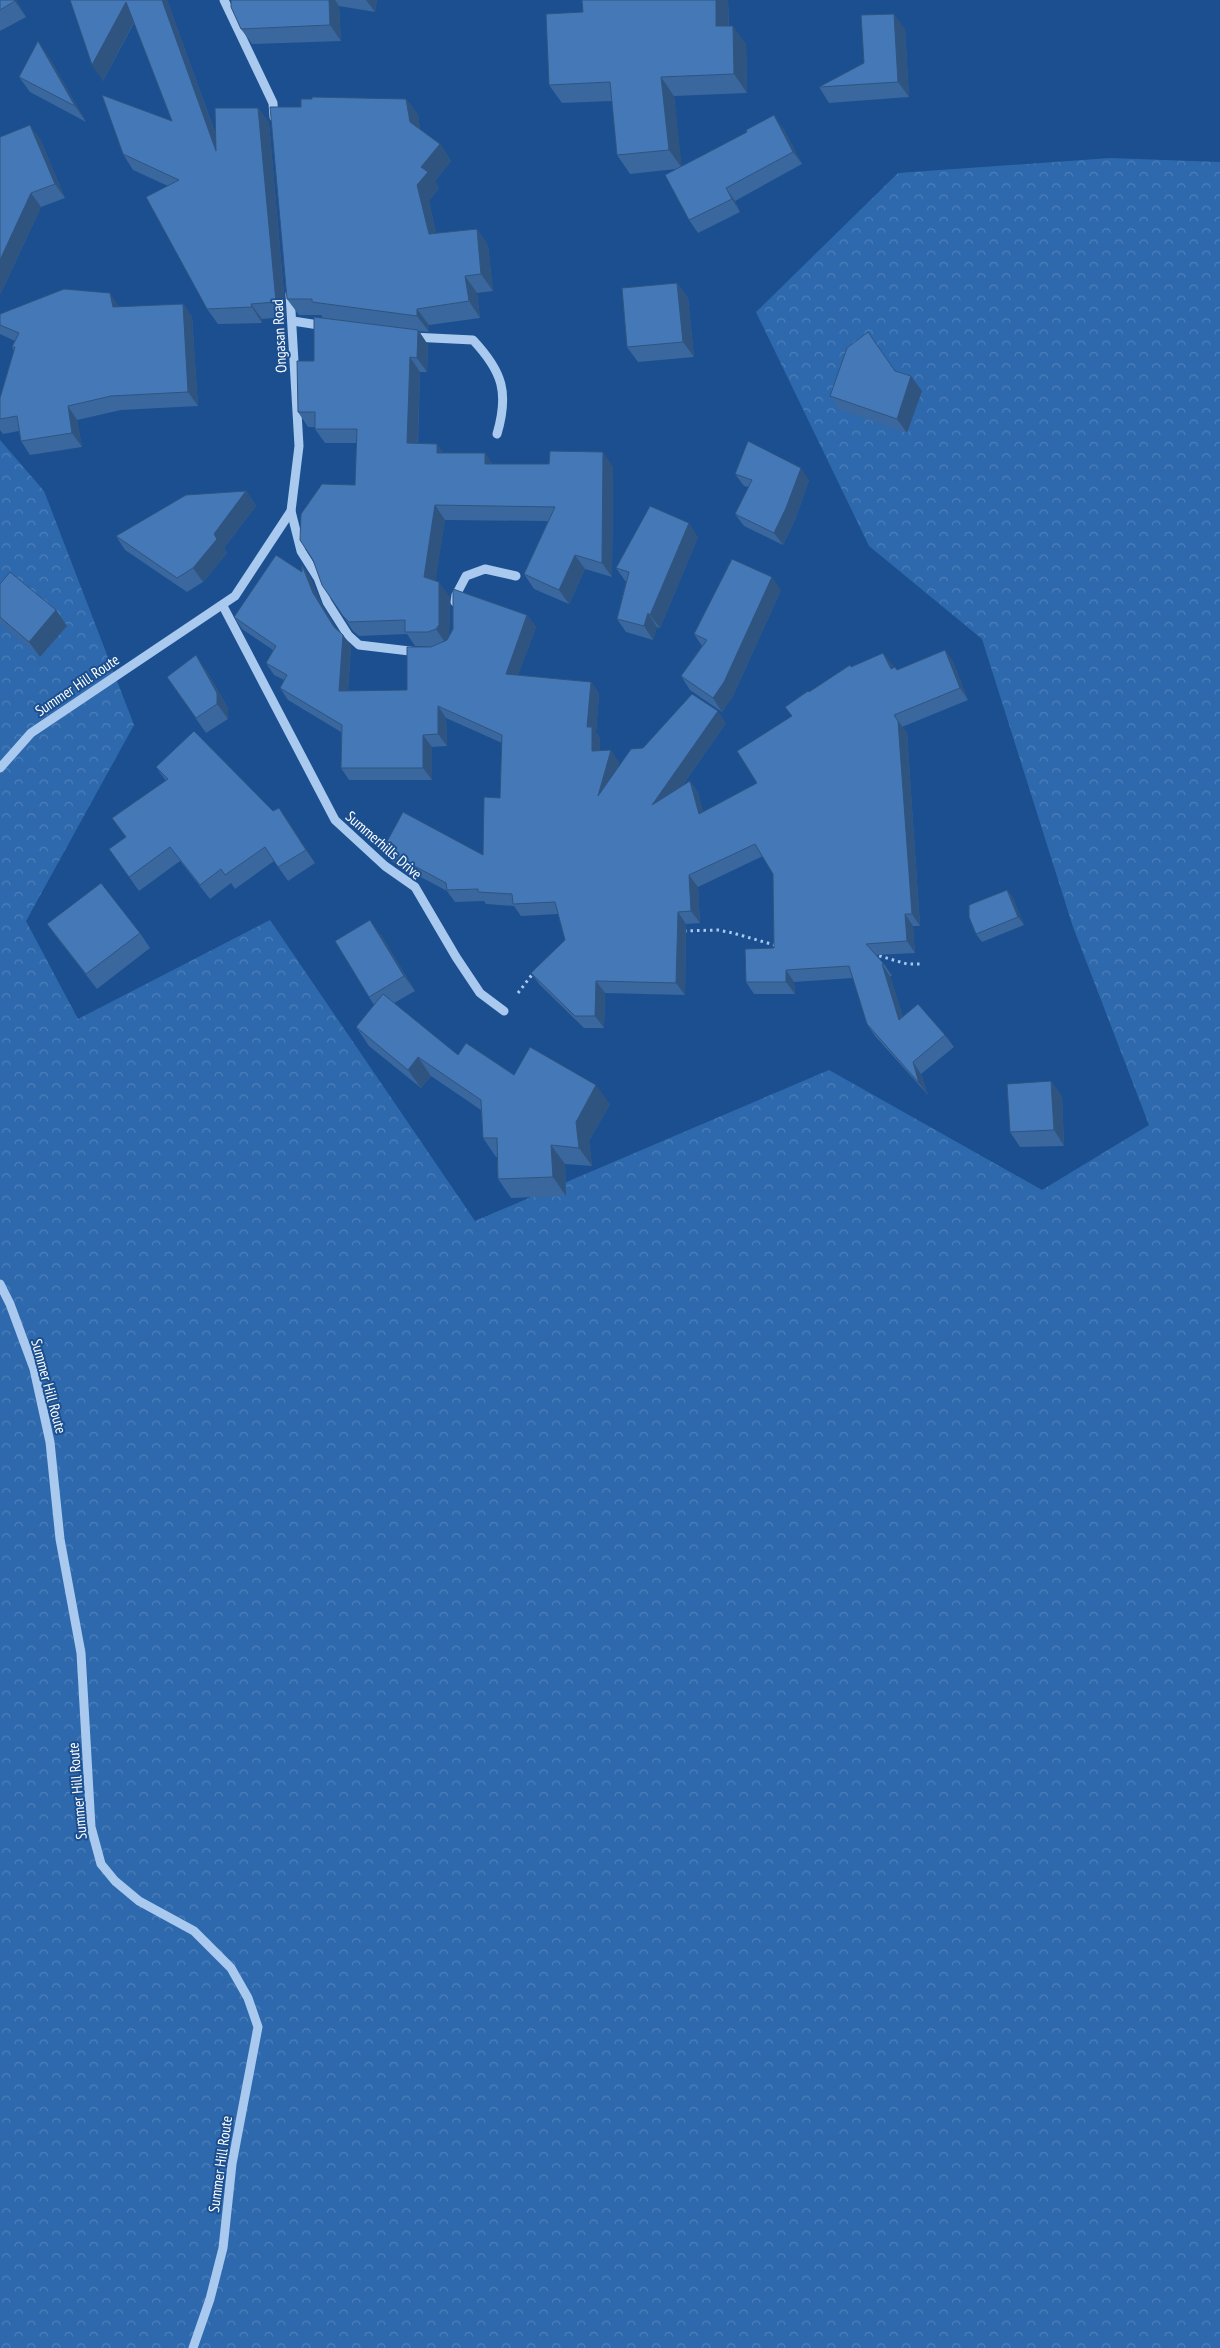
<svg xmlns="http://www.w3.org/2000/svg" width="1220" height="2348" font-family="'PT Sans Narrow',sans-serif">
  <defs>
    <pattern id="forest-crowns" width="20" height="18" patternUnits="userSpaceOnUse" patternTransform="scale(1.25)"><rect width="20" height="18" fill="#2e69ad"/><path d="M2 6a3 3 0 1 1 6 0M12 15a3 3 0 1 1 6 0" fill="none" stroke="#4d80b9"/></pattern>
  </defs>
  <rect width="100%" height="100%" fill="#1b4f8f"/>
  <polygon fill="url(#forest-crowns)" points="1110,158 1220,162 1220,2348 0,2348 0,440 44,491 134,725 26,921 78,1019 270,920 475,1221 829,1070 1042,1190 1149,1125 1073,927 982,639 869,546 756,312 898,173"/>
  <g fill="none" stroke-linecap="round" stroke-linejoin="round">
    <g stroke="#a9c9ee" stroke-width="3" stroke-dasharray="2.5 4" stroke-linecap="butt">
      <polyline points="684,931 718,930 733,933 778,946"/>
      <polyline points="873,954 907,964 920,964"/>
      <polyline points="518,993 534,972"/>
    </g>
    <g stroke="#a9c9ee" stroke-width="9">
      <polyline points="224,0 273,103 274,117"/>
      <polyline points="293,321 325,326"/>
      <path d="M412 337 473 340C503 372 509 393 497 434"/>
      <polyline points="291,511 301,551 318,578 327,602 348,635 359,645 418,652"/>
      <polyline points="455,602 456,595 466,576 485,569 516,576"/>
      <polyline points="223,606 335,820 385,866 415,887 456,957 480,993 504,1011"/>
      <polyline points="0,768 31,733 235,596 291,511 299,446 290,294"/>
      <polyline points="0,1284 10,1304 34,1369 50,1442 60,1539 81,1653 91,1827 101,1864 115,1881 139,1901 194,1931 231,1968 248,1998 258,2027 232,2164 223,2248 210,2299 193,2348"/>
    </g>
  </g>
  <g fill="#3a679d">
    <polygon points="0,0 16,0 26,17 0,31"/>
    <polygon points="70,0 167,0 216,135 258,108 269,123 286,317 262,319 262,323 218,324 207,309 168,186 133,170 123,154 172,121 134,23 103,81"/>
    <polygon points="231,0 377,0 375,12 339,6 341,41 252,44 241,29"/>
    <polygon points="582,0 728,0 729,26 746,44 747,93 674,96 681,166 783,128 802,164 735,201 740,212 698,233 689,220 676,169 630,174 617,155 612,101 562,103 549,85 583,12"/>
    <polygon points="905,29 909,97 829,103 819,87 864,63"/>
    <polygon points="49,57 86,122 30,92 19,77"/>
    <polygon points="406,99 418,115 420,129 440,144 451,161 435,181 439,188 429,201 436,233 477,229 488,246 493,291 477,293 480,318 429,325 429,332 419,331 428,345 427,372 420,372 418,443 444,453 485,453 492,464 613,467 612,577 585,569 569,604 534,589 524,574 548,521 445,520 435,581 450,597 449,637 527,615 536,627 518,675 591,682 599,694 596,732 600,739 600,751 619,762 617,769 643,748 726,723 682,786 690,781 698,793 703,812 757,783 791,716 809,692 851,667 892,664 893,668 897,670 945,650 953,662 968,700 902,727 907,733 920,926 913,926 915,953 876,955 884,964 892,976 890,976 903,1017 945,1035 954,1047 921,1074 928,1095 875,1036 867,1024 853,978 794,982 795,994 754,994 746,982 774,948 773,874 763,856 698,887 700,923 686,924 685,995 605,993 604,1028 584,1028 540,985 531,973 565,940 558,914 521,916 514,906 486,904 484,901 455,902 447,891 391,861 383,849 483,855 500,798 502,743 446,718 447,746 432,747 432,780 349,780 341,768 341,732 288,700 280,688 284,680 274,675 266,663 273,650 242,629 234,617 302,572 302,565 310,577 322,605 336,628 343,635 351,646 348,691 407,690 431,647 432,647 415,646 407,634 359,636 353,631 343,616 355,485 357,443 325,443 315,429 315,427 308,427 298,412 314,361 323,318 321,315 299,315 287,299 301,107"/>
    <polygon points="40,139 65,198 41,207 0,295"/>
    <polygon points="677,283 688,298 694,357 638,362 627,347"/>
    <polygon points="183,304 192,317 198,406 121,410 77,420 82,447 30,455 21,441 19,431 3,434 0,430 0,398 14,351 12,347 15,341 0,334 0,314"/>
    <polygon points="895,371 922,391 907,433 840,410 830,396"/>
    <polygon points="735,474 809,480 795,520 783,545 744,526 735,514 749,487 744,486"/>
    <polygon points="246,491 256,506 224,548 227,553 203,582 187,592 125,550 116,536"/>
    <polygon points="698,537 660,628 657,627 653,640 626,632 617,619 626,582 616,568"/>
    <polygon points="0,584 56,610 67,626 40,657 0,623"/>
    <polygon points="781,590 733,696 722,712 690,690 681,676 702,646 694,634"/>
    <polygon points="206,670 228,708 228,719 206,733 167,677"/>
    <polygon points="156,767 273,811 279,808 315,863 288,881 274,861 235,889 231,883 210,899 180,861 139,891 109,849 126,837 112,818 166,781"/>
    <polygon points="1007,890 1013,898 1024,925 982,942 976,934"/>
    <polygon points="47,924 140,933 150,948 97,989 58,939"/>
    <polygon points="381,935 415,991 394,1003 458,1055 514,1075 610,1104 589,1141 592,1166 565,1164 566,1196 511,1198 498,1179 497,1157 496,1157 483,1138 481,1110 431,1076 421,1088 369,1046 356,1027 374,1005 369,997"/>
    <polygon points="1051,1081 1062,1097 1064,1146 1020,1147 1010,1132"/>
  </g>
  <g fill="#305480">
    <polygon points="14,0 16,0 26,17"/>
    <polygon points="162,0 167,0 227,166 216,151"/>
    <polygon points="329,0 335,0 339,6 341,41 330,25"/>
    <polygon points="366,0 377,0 375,12"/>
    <polygon points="716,0 728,0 729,45 716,26"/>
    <polygon points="126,2 136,18 103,81 92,65"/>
    <polygon points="894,14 905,29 909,97 898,82"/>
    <polygon points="733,26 746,44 747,93 734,74"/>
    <polygon points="38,41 49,57 86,122 75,106"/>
    <polygon points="661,77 674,96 682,168 669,150"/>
    <polygon points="406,99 418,115 422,138 410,122"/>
    <polygon points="258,108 269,123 286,317 276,302"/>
    <polygon points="774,115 783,128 802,164 793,152"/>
    <polygon points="30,125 40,139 65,198 55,184"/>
    <polygon points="440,144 451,161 435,181 439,188 429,201 440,251 429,234 417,185 421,167"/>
    <polygon points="726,188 735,201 740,212 732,199"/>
    <polygon points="31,193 41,207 0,295 0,260"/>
    <polygon points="477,229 488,246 493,291 481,274"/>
    <polygon points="465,276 477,293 480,318 469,301"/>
    <polygon points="677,283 688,298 694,357 683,342"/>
    <polygon points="110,293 119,307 113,307"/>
    <polygon points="183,304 192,317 198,406 188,392"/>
    <polygon points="251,304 262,319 262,323 252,307"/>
    <polygon points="417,309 429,325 429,332 417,316"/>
    <polygon points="418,330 428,345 427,372 417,358"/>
    <polygon points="410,357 420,372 417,458 407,443"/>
    <polygon points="911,376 922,391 907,433 897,419"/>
    <polygon points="68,406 77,420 82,447 72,433"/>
    <polygon points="437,444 447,458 437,453"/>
    <polygon points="603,452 613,467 612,577 602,563"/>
    <polygon points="485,453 495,468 485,464"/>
    <polygon points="801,468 809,480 795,520 783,545 774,533"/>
    <polygon points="246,491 256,506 224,548 227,553 203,582 193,568 214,534"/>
    <polygon points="435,505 445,520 434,591 424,577"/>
    <polygon points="689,523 698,537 660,628 650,615"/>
    <polygon points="575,555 585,569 569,604 559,590"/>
    <polygon points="302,565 310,577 322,605 343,638 343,635 351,646 347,703 339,691 334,627 313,593"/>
    <polygon points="772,577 781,590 733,696 722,712 713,698"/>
    <polygon points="439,582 450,597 449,639 446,644 436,629"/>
    <polygon points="56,610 67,626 40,657 29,642"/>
    <polygon points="648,613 657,627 653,640 644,626"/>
    <polygon points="527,615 536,627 514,686 506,674"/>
    <polygon points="945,650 953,662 968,700 960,688"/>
    <polygon points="883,653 892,664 900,681 891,669"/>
    <polygon points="196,655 206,670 228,708 228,719 217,704"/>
    <polygon points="591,682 599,694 596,732 600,739 600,763 592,751 587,727"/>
    <polygon points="438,706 446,718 447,746 438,734"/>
    <polygon points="718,711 726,723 660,817 652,805"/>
    <polygon points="894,715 907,733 920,926 912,914"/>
    <polygon points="423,735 432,747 432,780 423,768"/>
    <polygon points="611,750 619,762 606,808 598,796"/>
    <polygon points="690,781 698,793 707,826 699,814"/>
    <polygon points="279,808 289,822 315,863 306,850"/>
    <polygon points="689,875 698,887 700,923 691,911"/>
    <polygon points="1007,890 1013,898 1024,925 1018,917"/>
    <polygon points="678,912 686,924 685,995 676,983"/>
    <polygon points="905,914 913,926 915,953 907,941"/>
    <polygon points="370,920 381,935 415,991 404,976"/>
    <polygon points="882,964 890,976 908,1032 899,1020"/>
    <polygon points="786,970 794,982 795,994 786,982"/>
    <polygon points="596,981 605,993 604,1028 595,1016"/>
    <polygon points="418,1057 431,1076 421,1088 408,1070"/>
    <polygon points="913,1062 921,1074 928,1095 919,1083"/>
    <polygon points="1051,1081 1062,1097 1064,1146 1054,1130"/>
    <polygon points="596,1085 610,1104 589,1141 592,1166 579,1148 576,1122"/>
    <polygon points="551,1145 565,1164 566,1196 553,1177"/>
  </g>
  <g fill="#4478b7" stroke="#305480">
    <polygon points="0,0 14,0 15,1 0,10"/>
    <polygon points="70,0 162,0 216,151 215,108 258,108 276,302 251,304 252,307 207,309 146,197 179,180 123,154 102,95 172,121 126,2 92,65"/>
    <polygon points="231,0 329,0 330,25 241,29 231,7"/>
    <polygon points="582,0 716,0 716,26 733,26 734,74 661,77 669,150 617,155 610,82 549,85 546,14 583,12"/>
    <polygon points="894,14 898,82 819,87 864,63 861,15"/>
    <polygon points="38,41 75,106 19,77"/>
    <polygon points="312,97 406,99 410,122 440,144 421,167 428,172 417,185 429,234 477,229 481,274 465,276 469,301 417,309 417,316 312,302 312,299 287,299 270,107 301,107 301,99 312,99"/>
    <polygon points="774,115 793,152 726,188 732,199 689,220 665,175 747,132 746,130"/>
    <polygon points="30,125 55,184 31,193 0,260 0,137"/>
    <polygon points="677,283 683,342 627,347 622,288"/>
    <polygon points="64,289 110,293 113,307 183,304 188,392 111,396 68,406 72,433 21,441 17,416 0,419 0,398 15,347 12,347 19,333 0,325 0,314"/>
    <polygon points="314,317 418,330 417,358 410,357 407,443 437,444 437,453 485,453 485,464 549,464 550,451 603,452 602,563 575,555 559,590 524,574 555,507 435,505 424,577 439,582 439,625 436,629 428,632 405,632 405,620 349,622 343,616 322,585 313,560 300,540 301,514 322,484 355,485 357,429 315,429 315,412 298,412 297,361 314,361"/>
    <polygon points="868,332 895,371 911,376 897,419 830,396 847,348"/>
    <polygon points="748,441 801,468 786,508 774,533 735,514 752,480 735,474"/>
    <polygon points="246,491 214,534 217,539 193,568 177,578 116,536 186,495"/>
    <polygon points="650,506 689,523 650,615 648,613 644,626 617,619 629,572 616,568"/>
    <polygon points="276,555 302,572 302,565 313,593 334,627 343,635 339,691 407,690 407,647 431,647 447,640 453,629 453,589 527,615 506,674 591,682 587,727 592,727 592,751 611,750 598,796 631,749 643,748 692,694 718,711 652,805 690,781 699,814 757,783 737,751 792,716 785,707 808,691 809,692 850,665 851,667 883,653 891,669 895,667 897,670 945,650 960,688 894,715 898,721 912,914 905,914 907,941 866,944 884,964 882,964 899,1020 918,1004 945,1035 913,1062 919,1083 867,1024 849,966 786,970 786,982 746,982 745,949 774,948 773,874 755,844 689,875 691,911 678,912 676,983 596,981 595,1016 575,1016 531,973 565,940 555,902 513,904 512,894 478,892 478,889 447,890 446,883 383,849 403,812 483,855 484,797 500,798 502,735 438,706 438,734 423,735 423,768 341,768 342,725 280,688 287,675 266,663 276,646 234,617"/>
    <polygon points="732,559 772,577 724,682 713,698 681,676 707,640 694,634"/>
    <polygon points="10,572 56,610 29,642 0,617 0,584"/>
    <polygon points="196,655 217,693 217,704 196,718 167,677"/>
    <polygon points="194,731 273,811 279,808 306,850 278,867 265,847 225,875 221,869 200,885 170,847 129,877 109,849 126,837 112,818 168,779 156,767"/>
    <polygon points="101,883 140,933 86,974 47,924"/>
    <polygon points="1007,890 1018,917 976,934 969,917 969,905"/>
    <polygon points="370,920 404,976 369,997 335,941"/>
    <polygon points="383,994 458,1055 466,1043 514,1075 530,1047 596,1085 576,1122 579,1148 551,1145 553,1177 498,1179 497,1138 483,1138 481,1100 418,1057 408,1070 356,1027"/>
    <polygon points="1051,1081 1054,1130 1010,1132 1007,1084"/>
  </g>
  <g text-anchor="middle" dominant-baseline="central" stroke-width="4" stroke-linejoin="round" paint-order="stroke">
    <g font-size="15" fill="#fff" stroke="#1b4f8f">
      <text transform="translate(279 336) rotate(-93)">Ongasan Road</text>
      <text transform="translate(77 685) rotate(-34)">Summer Hill Route</text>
      <text transform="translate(384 845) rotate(41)">Summerhills Drive</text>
      <text transform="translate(49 1386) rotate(75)">Summer Hill Route</text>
      <text transform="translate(77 1791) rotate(-95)">Summer Hill Route</text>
      <text transform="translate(220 2164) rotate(-82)">Summer Hill Route</text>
    </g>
  </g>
</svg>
